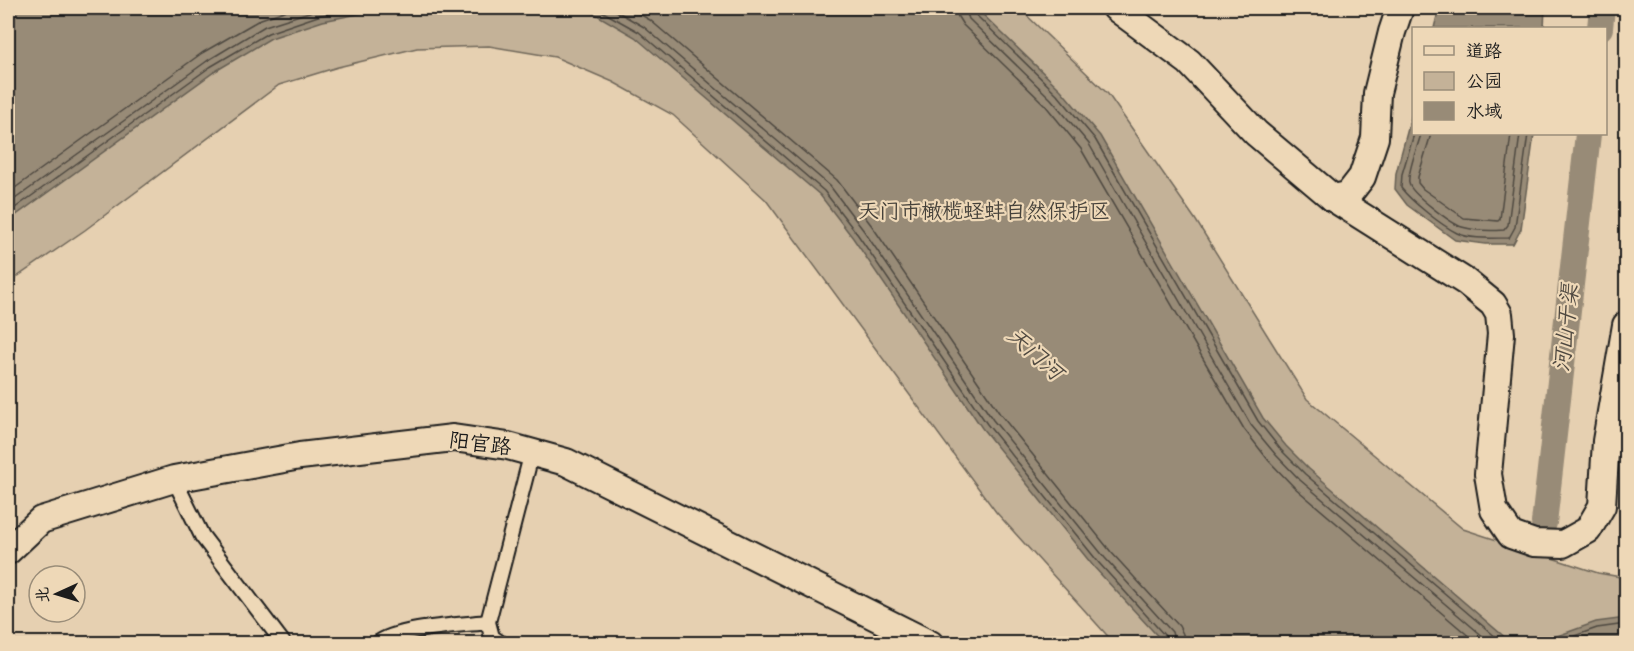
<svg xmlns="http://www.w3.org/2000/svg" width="1634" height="651" font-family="Pangolin,'LXGW WenKai TC',sans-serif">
  <rect width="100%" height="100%" fill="#e6d0b1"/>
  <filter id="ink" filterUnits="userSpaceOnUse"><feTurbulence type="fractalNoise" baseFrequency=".0167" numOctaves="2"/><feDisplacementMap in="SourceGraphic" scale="12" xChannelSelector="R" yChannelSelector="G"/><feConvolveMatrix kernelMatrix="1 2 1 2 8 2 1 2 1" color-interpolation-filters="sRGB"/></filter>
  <g filter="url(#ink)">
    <polygon fill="#c4b298" stroke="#70675a" stroke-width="1.5" points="8,8 1019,8 1108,94 1195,219 1307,399 1463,529 1598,573 1626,578 1626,643 1114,643 996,512 766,200 673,115 613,82 555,57 489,46 417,48 338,67 279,85 85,230 8,283"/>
    <g fill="#988b77" stroke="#665f53" stroke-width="1.5">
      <polygon points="8,8 404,8 378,10 323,21 271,38 214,72 8,221"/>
      <polygon points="574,8 976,8 1061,90 1100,136 1263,418 1286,446 1309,469 1507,639 1517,643 1164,643 1094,567 982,428 853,238 820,195 635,37 585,8"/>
      <polygon points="1439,8 1545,8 1544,28 1434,28"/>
      <polygon points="1413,110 1414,134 1534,134 1521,229 1513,244 1485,244 1455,240 1407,205 1395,189 1396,173"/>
      <polygon points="1626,618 1626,643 1538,643 1596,622"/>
    </g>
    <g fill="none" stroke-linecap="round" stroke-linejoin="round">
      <g stroke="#4e4840" stroke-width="1.5">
        <polyline points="596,8 639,32 824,191 858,235 987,424 1099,563 1166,637 1168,644"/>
        <polyline points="611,8 644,27 830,186 864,231 993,420 1105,558 1172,632 1175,644"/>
        <polyline points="629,8 650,20 837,180 872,226 1000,414 1111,552 1179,626 1183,634 1184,644"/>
        <polyline points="956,8 958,17 963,25 1045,105 1081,149 1244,429 1269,461 1294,487 1478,644"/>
        <polyline points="965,8 969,19 1051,99 1089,144 1251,425 1276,455 1300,480 1492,644"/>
        <polyline points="973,8 975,14 1057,94 1095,139 1258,421 1281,450 1305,474 1504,644"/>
        <path d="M1414 134 1402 174 1401 188C1412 202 1441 225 1457 233 1471 240 1493 238 1509 238L1515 227 1528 134"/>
        <path d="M1421 134C1418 146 1407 172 1409 183 1410 193 1452 224 1462 227 1476 231 1491 231 1504 230L1508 225 1520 134"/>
        <polyline points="1431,134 1418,177 1418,183 1423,189 1464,218 1498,221 1500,219 1511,134"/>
        <polyline points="8,193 202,53 261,19 293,8"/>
        <polyline points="8,204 207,61 265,26 322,8"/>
        <polyline points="8,213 210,67 268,33 321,15 361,8"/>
        <polyline points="1552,644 1597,628 1626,624"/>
      </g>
      <g stroke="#988b77" stroke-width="26">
        <polyline points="1600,28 1602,8"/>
        <polyline points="1544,523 1588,134"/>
      </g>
      <defs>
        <g id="lane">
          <polyline points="174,479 202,536 284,644"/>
          <path d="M377 644C395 628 462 625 488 622"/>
          <polyline points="502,644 492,637 488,622 532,452"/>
        </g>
        <g id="street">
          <polyline points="1116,8 1189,62 1256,133 1333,198 1348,195 1362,177 1375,138 1377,93 1392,32 1400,8"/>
          <polyline points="1333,198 1466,282 1493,304 1499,314 1501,334 1488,474 1494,510 1511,535 1534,543 1563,544 1588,530 1602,506 1606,441 1626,325"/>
          <polyline points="8,551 41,520 174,479 300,456 453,438 508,446 566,462 930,644"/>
        </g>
      </defs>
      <use href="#lane" stroke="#1c1c1c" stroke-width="18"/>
      <use href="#street" stroke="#1c1c1c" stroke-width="30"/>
      <use href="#lane" stroke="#eed8b7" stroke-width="14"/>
      <use href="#street" stroke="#eed8b7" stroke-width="26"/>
    </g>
  </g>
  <g text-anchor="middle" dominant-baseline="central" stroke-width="4.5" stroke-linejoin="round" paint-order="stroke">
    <g font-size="21" fill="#46423b" stroke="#eed8b7">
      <text x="984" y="211">天门市橄榄蛏蚌自然保护区</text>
    </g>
    <g font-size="21" fill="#1c1c1c" stroke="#eed8b7">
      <text transform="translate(480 444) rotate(7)">阳官路</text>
    </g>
    <g font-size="22" font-style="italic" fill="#4e4840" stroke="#eed8b7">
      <text transform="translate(1566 328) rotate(-84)">河山干渠</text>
      <text transform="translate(1035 354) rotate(42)">天门河</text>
    </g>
  </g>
  <rect width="1634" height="651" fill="none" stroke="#eed8b7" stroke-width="30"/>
  <rect x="15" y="15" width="1604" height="621" fill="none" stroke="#1c1c1c" stroke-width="2" filter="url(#ink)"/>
  <rect x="1412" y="27" width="195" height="108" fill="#eed8b7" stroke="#9a8d79" stroke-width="1.5"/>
  <rect x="1424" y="46" width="30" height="9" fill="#eed8b7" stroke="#9a8d79" stroke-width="1.5"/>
  <text x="1466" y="57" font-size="18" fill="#1c1c1c">道路</text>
  <rect x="1424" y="72" width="30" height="18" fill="#c4b298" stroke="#9a8d79" stroke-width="1.5"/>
  <text x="1466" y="87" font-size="18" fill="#1c1c1c">公园</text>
  <rect x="1424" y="102" width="30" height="18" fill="#988b77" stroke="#9a8d79" stroke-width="1.5"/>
  <text x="1466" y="117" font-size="18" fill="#1c1c1c">水域</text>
  <g transform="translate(57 594) rotate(266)"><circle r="28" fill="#eed8b7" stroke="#9a8d79" stroke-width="1.5"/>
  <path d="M0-4.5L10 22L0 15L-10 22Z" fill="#1c1c1c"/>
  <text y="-9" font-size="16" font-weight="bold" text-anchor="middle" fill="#1c1c1c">北</text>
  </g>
</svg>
